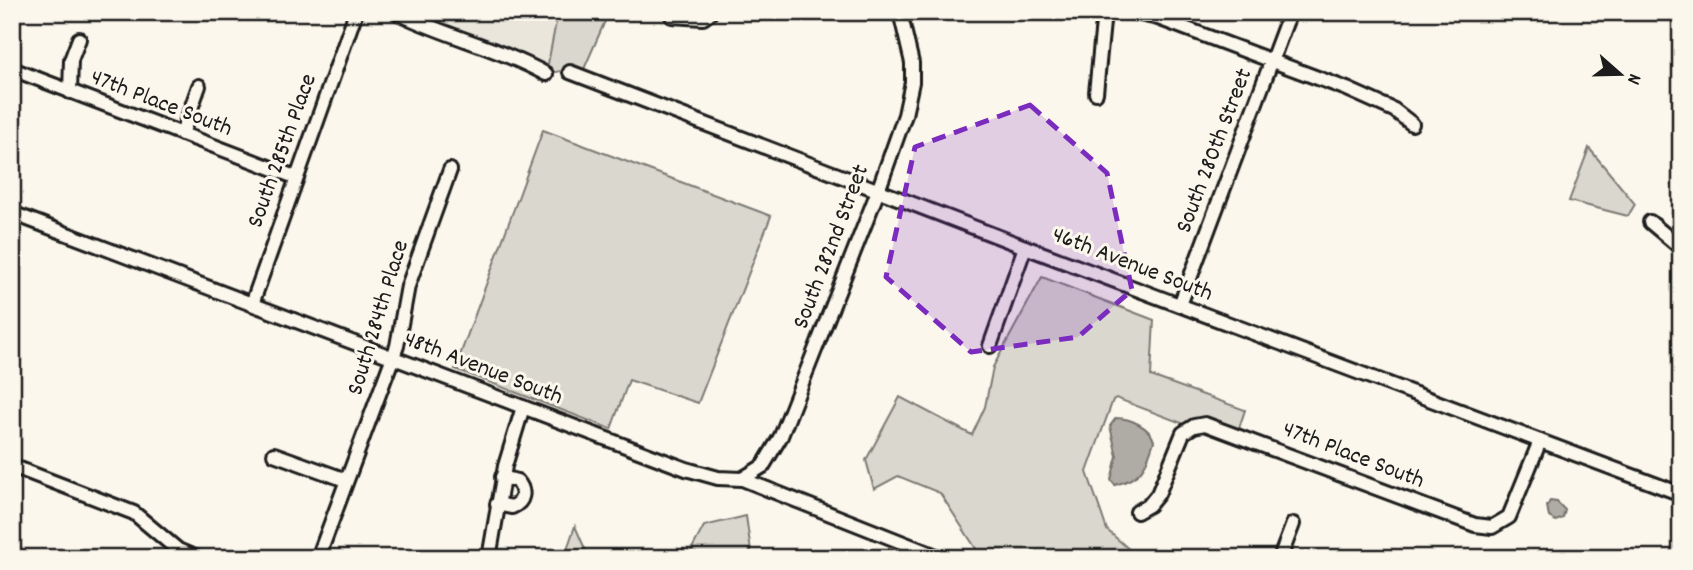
<svg xmlns="http://www.w3.org/2000/svg" width="1693" height="570" font-family="Dekko,sans-serif">
  <rect width="100%" height="100%" fill="#fbf7ec"/>
  <filter id="ink" filterUnits="userSpaceOnUse"><feTurbulence type="fractalNoise" baseFrequency=".0143" numOctaves="2"/><feDisplacementMap in="SourceGraphic" scale="14" xChannelSelector="R" yChannelSelector="G"/><feConvolveMatrix kernelMatrix="1 2 1 2 8 2 1 2 1" color-interpolation-filters="sRGB"/></filter>
  <g filter="url(#ink)">
    <polygon fill="#eae6dc" points="396,12 558,12 546,74"/>
    <g fill="#dad7ce" stroke="#7b7a75" stroke-width="2">
      <polygon points="558,12 609,12 581,76 566,70 546,74"/>
      <polygon points="543,130 771,216 698,403 629,380 611,429 455,369"/>
      <polygon points="1589,148 1635,204 1628,216 1569,201"/>
      <polygon points="1042,277 1154,320 1151,376 1245,410 1238,431 1195,420 1184,424 1116,398 1113,400 1087,472 1107,530 1139,558 982,558 940,493 898,476 874,489 866,460 900,397 972,435 985,407 993,367"/>
      <polygon points="746,516 752,558 687,558 704,526"/>
      <polygon points="575,526 589,558 564,558"/>
    </g>
    <g fill="#afaca5" stroke="#74726e" stroke-width="2">
      <path d="M1116 418C1130 418 1150 427 1154 441 1146 467 1142 478 1115 485L1111 480 1117 456 1110 426Z"/>
      <polygon points="1550,501 1557,502 1565,510 1563,518 1556,521 1549,517 1547,506"/>
    </g>
    <g fill="none" stroke-linecap="round" stroke-linejoin="round">
      <defs>
        <g id="minor">
          <path d="M396 12C445 36 499 48 546 74"/>
          <polyline points="1131,12 1158,18 1347,89 1394,110 1412,124"/>
          <polyline points="672,16 703,18 711,12"/>
          <polyline points="12,69 295,177"/>
          <polyline points="570,72 1025,247 1681,494"/>
          <polyline points="70,92 71,60 79,39"/>
          <polyline points="1096,93 1104,12"/>
          <polyline points="182,134 199,86"/>
          <polyline points="12,213 686,469 718,478 742,479 939,557"/>
          <polyline points="1650,222 1681,248"/>
          <polyline points="252,304 356,12"/>
          <polyline points="1180,305 1290,12"/>
          <polyline points="990,346 1025,247"/>
          <polyline points="274,454 346,480"/>
          <polyline points="12,466 134,513 178,550 197,558"/>
          <polyline points="742,479 763,466 781,436 878,191 905,115 912,82 912,63 900,12"/>
          <path d="M497 504 512 507C524 502 526 491 517 481L502 477"/>
          <polyline points="1137,512 1149,505 1158,494 1183,433 1194,426 1205,424 1475,525 1492,527 1509,517 1540,441"/>
          <polyline points="318,558 397,346 408,286 450,170"/>
          <polyline points="489,558 505,466 523,407"/>
          <polyline points="1280,558 1293,524"/>
        </g>
      </defs>
      <use href="#minor" stroke="#1c1c1c" stroke-width="18"/>
      <use href="#minor" stroke="#fbf7ec" stroke-width="12"/>
    </g>
  </g>
  <path fill="#7b2cbf" fill-opacity="0.2" stroke="#7b2cbf" stroke-width="5" stroke-dasharray="14 9" stroke-linejoin="round" d="M1030 105 1107 173 1132 290 1078 337 971 352 886 277 915 147Z"/>
  <g text-anchor="middle" dominant-baseline="central" stroke-width="6" stroke-linejoin="round" paint-order="stroke">
    <g font-size="24" fill="#1c1c1c" stroke="#fbf7ec">
      <text transform="translate(161 104) rotate(21)">47th Place South</text>
      <text transform="translate(283 151) rotate(-70)">South 285th Place</text>
      <text transform="translate(1215 151) rotate(-69)">South 280th Street</text>
      <text transform="translate(832 247) rotate(-69)">South 282nd Street</text>
      <text transform="translate(1132 265) rotate(21)">46th Avenue South</text>
      <text transform="translate(379 318) rotate(-73)">South 284th Place</text>
      <text transform="translate(483 369) rotate(21)">48th Avenue South</text>
      <text transform="translate(1353 456) rotate(21)">47th Place South</text>
    </g>
  </g>
  <rect width="1693" height="570" fill="none" stroke="#fbf7ec" stroke-width="42"/>
  <rect x="21" y="21" width="1651" height="528" fill="none" stroke="#1c1c1c" stroke-width="2.5" filter="url(#ink)"/>
  <g transform="translate(1620 74) rotate(110)" stroke="#fbf7ec" stroke-width="5" paint-order="stroke">
  <path d="M0-5L12 26L0 18L-12 26Z" fill="#1c1c1c"/>
  <text y="-10" font-size="19" font-weight="bold" text-anchor="middle" fill="#1c1c1c">N</text>
  </g>
</svg>
